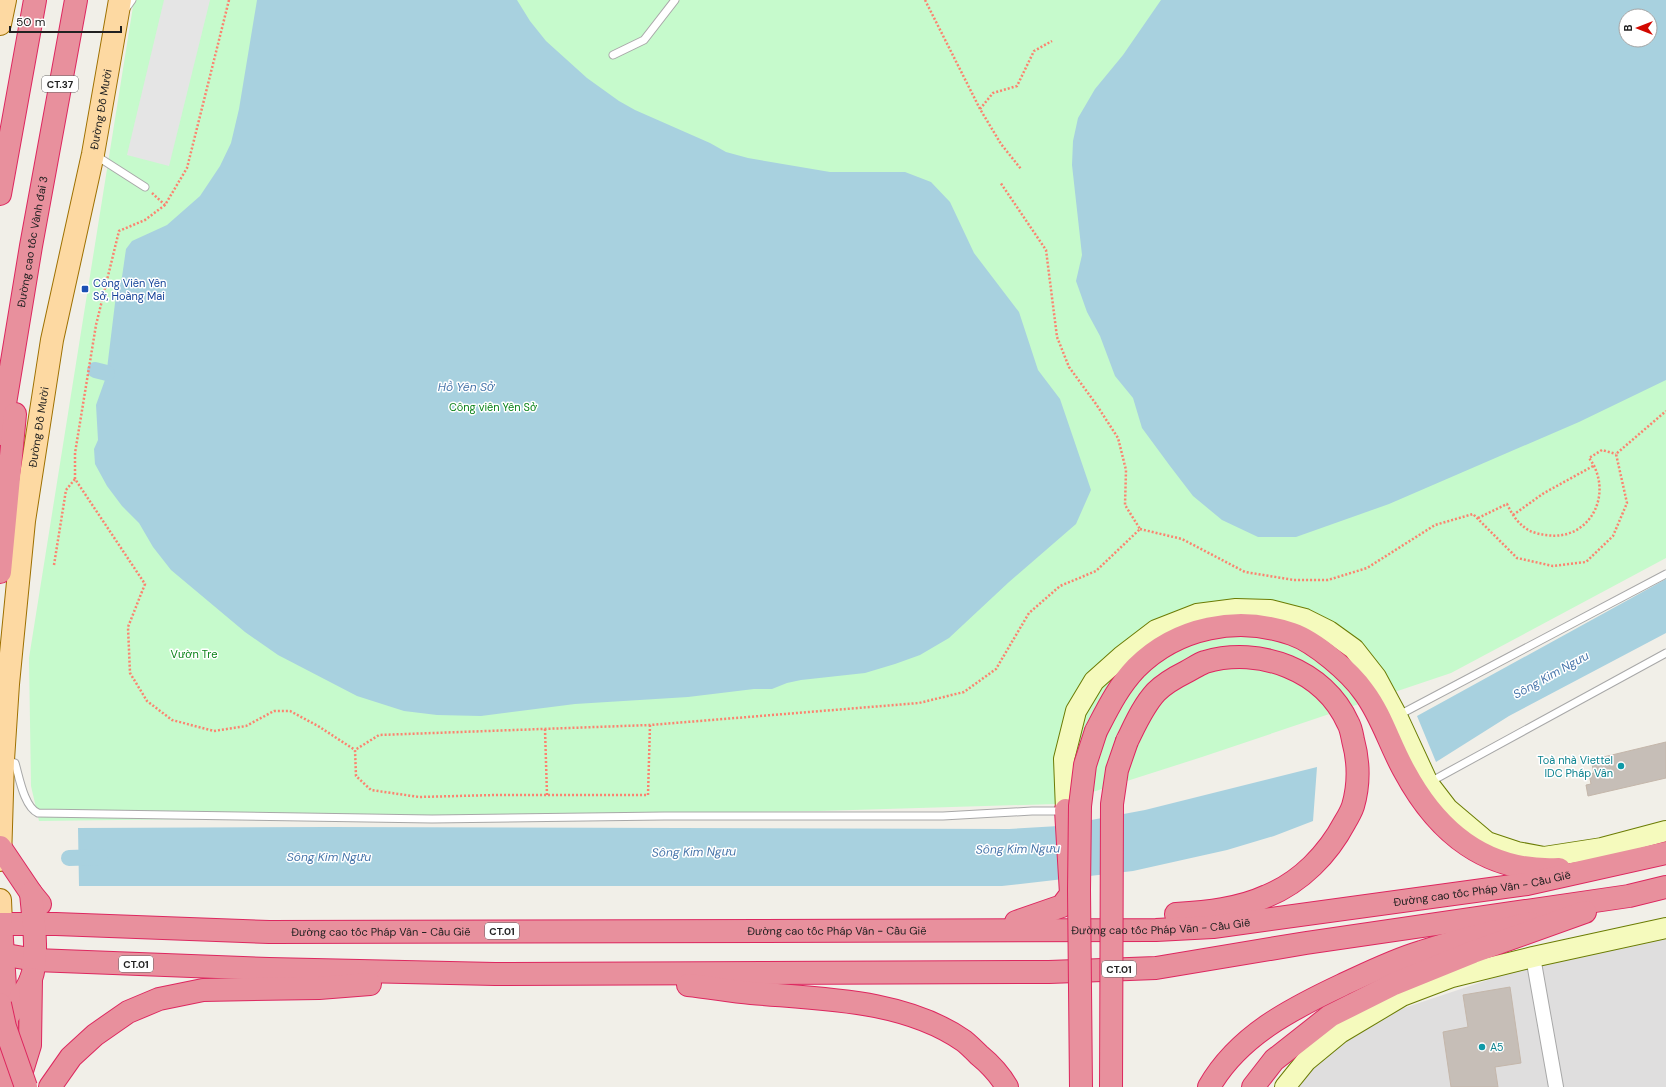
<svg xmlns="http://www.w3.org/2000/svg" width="1666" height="1087" font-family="'DM Sans',sans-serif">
  <rect width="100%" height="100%" fill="#f1efe8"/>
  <polygon fill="#dfdede" points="1666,934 1666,1087 1297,1087 1329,1033 1545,961"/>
  <path fill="#c6facc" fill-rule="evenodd" d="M134 0H1666V558L1451 673 1202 757 1055 804 820 811 39 821 31 786 29 658ZM1626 16H1650V40H1626Z"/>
  <polygon fill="#e5e5e5" points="164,0 210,0 169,166 127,155"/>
  <g fill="#a8d1df" fill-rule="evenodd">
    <polygon points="257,0 517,0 530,21 546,41 587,78 619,101 635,110 710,143 726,152 748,158 830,172 905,172 931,182 950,202 974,253 1019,312 1038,370 1060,399 1091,490 1076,524 1009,582 949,638 920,655 895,664 865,673 801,680 787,683 772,689 754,689 688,697 575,704 481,716 437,715 404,711 357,696 278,655 245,632 171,570 153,547 139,523 122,506 107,486 95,464 94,449 98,440 96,405 106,377 116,295 122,277 126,249 132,241 167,225 200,196 220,166 231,143 239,109"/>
    <path d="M1161 0H1666V380L1579 422 1389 504 1296 537H1258L1222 520 1193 496 1170 466 1142 428 1133 398 1115 376 1100 336 1087 312 1076 281 1082 255 1072 165 1073 141 1078 118 1095 89 1123 55ZM1626 16H1650V40H1626Z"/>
    <polygon points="1666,579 1666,633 1509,716 1436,762 1417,716"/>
    <polygon points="1317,767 1313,821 1274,836 1227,850 1133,871 1002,886 79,886 78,828 329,827 1009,829 1059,826 1145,810"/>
  </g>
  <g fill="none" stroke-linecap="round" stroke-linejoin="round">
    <g stroke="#a8d1df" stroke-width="16">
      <polyline points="95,370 107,373"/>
      <polyline points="69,858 100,857"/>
    </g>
  </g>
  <g fill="#c6beb7" stroke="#c4b6aa">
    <polygon points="1666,742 1666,778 1588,796 1586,785 1591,784 1589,774 1594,773 1591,760"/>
    <polygon points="1510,987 1521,1063 1495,1067 1498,1087 1451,1087 1443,1032 1468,1027 1463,995"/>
  </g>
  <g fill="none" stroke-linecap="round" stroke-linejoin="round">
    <defs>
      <g id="lane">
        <polyline points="125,10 132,0"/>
        <polyline points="613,55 644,40 675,0"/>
        <polyline points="95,155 145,187"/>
        <polyline points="1399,715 1666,574"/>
        <path d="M6 760 15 763C19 776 24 807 38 813L432 819 664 816H943L1032 811H1064"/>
        <polyline points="1430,782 1666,653"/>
      </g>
      <polyline id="street" points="1533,957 1556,1087"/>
      <g id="secondary">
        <polyline points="1066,810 1064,759 1076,711 1094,681 1122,656 1156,630 1197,614 1236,609 1270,610 1305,619 1329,631 1354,649 1376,677 1397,716 1428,783 1448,809 1487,842 1517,852 1544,857 1602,848 1666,831"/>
        <polyline points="1285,1087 1306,1061 1340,1033 1402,996 1452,977 1533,957 1666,928"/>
      </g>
      <g id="primary">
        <polyline points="0,24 5,0"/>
        <path id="s1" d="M0 860 3 760 8 684 24 521 52 340 93 154 120 0"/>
        <polyline points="0,900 1,924"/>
      </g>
      <g id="highway">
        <polyline points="0,194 35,0"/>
        <path id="s2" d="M0 434 31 246 76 0"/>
        <polyline points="0,572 15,414"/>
        <path d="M1096 731C1108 708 1118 687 1136 668 1177 627 1238 615 1292 634 1315 642 1350 672 1364 692 1382 716 1390 746 1405 772 1438 833 1487 873 1559 869"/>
        <path d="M1127 741C1135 725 1143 706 1156 692 1164 684 1176 677 1186 672 1192 669 1199 664 1205 662 1260 646 1324 670 1348 723 1351 728 1352 735 1353 740 1359 762 1359 785 1353 806 1351 812 1348 817 1345 822 1328 854 1301 882 1267 896 1239 909 1207 912 1176 914"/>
        <polyline points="0,847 31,893 40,904"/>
        <polyline points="1016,922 1062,906 1071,894 1066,810"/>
        <path id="s3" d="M0 924H56L269 932 1156 930 1213 927 1527 884 1666 853"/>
        <polyline points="1,924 7,1018 8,1087"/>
        <polyline points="0,956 12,956 35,960 269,969 495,974 1049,972 1156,968 1306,943 1629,896 1666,887"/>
        <path d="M688 985C708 987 730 991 751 993 820 999 904 999 964 1041 969 1045 974 1050 979 1055 990 1064 1000 1075 1007 1087"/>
        <path d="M7 1018C14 1006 26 992 31 979 39 958 33 916 31 893"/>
        <polyline points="18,1084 30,1045 31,979"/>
        <polyline points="50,1087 71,1057 95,1035 128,1012 159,999 203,990 319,988 370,984"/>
        <path d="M1209 1087C1238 1036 1291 1009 1342 985 1368 973 1394 960 1421 952 1456 940 1494 932 1530 923"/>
        <polyline points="1253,1087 1274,1060 1330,1016 1394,984 1473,952 1585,912"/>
      </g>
    </defs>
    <use href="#lane" stroke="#a8a8a8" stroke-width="9"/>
    <use href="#street" stroke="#a8a8a8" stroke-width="16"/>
    <use href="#secondary" stroke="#6b7c04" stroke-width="22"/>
    <use href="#primary" stroke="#9e7000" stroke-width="24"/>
    <use href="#highway" stroke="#dd275f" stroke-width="24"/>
    <g stroke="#fb836f" stroke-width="2.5" stroke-dasharray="2 2" stroke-linecap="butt">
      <polyline points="229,0 187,168 165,205 145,220 119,231 96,325 75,453 75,479 145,584 128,627 130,673 147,701 172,720 214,731 246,726 274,711 290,711 318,726 355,750"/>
      <polyline points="925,0 980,109 1001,144 1021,169"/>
      <polyline points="980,109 993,93 1017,86 1034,51 1052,41"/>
      <polyline points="152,193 165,205"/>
      <polyline points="1513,515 1544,493 1595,465"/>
      <path d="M1478 518 1507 504C1511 512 1516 521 1523 526 1529 532 1538 534 1546 535 1590 542 1615 493 1589 458L1602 450 1616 454"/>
      <polyline points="1140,529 1182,539 1245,572 1294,580 1328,580 1367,568 1435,525 1473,514 1517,558 1553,566 1586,562 1613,536 1627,503 1616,454 1666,411"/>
      <polyline points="54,565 66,490 75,479"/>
      <polyline points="650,725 648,795 495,795 419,797 371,790 356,776 355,750 379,735 650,725 919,703 964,692 996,669 1029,613 1060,586 1096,571 1140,529 1125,505 1126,470 1118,438 1096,404 1069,367 1057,337 1046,250 1000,182"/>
      <polyline points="545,729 547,795"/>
    </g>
    <use href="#lane" stroke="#fff" stroke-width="7"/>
    <use href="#street" stroke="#fff" stroke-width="14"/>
    <use href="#secondary" stroke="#f5fabd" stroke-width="20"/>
    <use href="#primary" stroke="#fdd9a2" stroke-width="22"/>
    <use href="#highway" stroke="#e8909d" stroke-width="22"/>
    <defs>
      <g id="highway-bridge">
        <polyline points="0,1004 5,1027 26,1087"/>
        <polyline points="1081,1087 1079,890 1080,806 1085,765 1096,731"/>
        <polyline points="1111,1087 1112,804 1117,770 1127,741"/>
      </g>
    </defs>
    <use href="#highway-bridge" stroke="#dd275f" stroke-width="24" stroke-linecap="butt"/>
    <use href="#highway-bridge" stroke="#e8909d" stroke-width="22"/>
  </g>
  <rect fill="#1a4fb4" stroke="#fff" stroke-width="1.5" x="81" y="285" width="8" height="8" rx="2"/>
  <g fill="#0f9aa8" stroke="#fff" stroke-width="1.5">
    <circle cx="1621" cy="766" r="4"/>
    <circle cx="1482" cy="1047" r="4"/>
  </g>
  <g text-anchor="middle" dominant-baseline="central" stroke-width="3" stroke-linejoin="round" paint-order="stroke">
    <g fill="#fff" stroke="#646464" stroke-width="1">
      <rect x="42" y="76" width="36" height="16" rx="3"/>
      <rect x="485" y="923" width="34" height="16" rx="3"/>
      <rect x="119" y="956" width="34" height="16" rx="3"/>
      <rect x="1102" y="961" width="34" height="16" rx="3"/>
    </g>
    <g font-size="10" font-weight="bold" fill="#212121">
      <text x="60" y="84">CT.37</text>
      <text x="502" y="931">CT.01</text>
      <text x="136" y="964">CT.01</text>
      <text x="1119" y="969">CT.01</text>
    </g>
    <g font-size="11" fill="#212121" stroke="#fff">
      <text stroke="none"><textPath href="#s1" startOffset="759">Đường Đỗ Mười</textPath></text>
      <text stroke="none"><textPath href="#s2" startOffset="195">Đường cao tốc Vành đai 3</textPath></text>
      <text stroke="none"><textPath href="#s1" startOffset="435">Đường Đỗ Mười</textPath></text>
      <text stroke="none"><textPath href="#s3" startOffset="1485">Đường cao tốc Pháp Vân - Cầu Giẽ</textPath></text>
      <text stroke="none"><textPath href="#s3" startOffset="1161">Đường cao tốc Pháp Vân - Cầu Giẽ</textPath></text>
      <text stroke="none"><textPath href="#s3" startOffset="381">Đường cao tốc Pháp Vân - Cầu Giẽ</textPath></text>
      <text stroke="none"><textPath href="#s3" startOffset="837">Đường cao tốc Pháp Vân - Cầu Giẽ</textPath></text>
    </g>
    <g font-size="11" fill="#164399" stroke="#fff" text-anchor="start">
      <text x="93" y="283">Công Viên Yên<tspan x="93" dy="13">Sở, Hoàng Mai</tspan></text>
    </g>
    <g font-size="11" fill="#0b8319" stroke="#fff">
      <text x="493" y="407">Công viên Yên Sở</text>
      <text x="194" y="654">Vườn Tre</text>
    </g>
    <g font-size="11" fill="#0d838f" stroke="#fff" text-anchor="end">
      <text x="1613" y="760">Toà nhà Viettel<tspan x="1613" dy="13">IDC Pháp Vân</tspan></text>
      <text x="1490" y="1047" text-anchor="start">A5</text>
    </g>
    <g font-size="12" font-style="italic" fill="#4876ab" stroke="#fff">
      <text x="466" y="387">Hồ Yên Sở</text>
      <text transform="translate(1551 675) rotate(-29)">Sông Kim Ngưu</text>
      <text transform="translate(1018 849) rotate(-1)">Sông Kim Ngưu</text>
      <text transform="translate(694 852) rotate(-1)">Sông Kim Ngưu</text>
      <text x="329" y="857">Sông Kim Ngưu</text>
    </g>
  </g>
  <g transform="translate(1638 28) rotate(270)"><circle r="19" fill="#ffffff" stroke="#a6a6a6"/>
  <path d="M0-3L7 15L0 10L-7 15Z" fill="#d20800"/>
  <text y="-6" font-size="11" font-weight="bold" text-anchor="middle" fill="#212121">B</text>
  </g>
  <path d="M10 26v6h111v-6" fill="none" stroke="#212121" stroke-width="2"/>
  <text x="16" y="26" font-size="12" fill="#212121" stroke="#ffffff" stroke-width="3" paint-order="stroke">50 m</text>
</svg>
